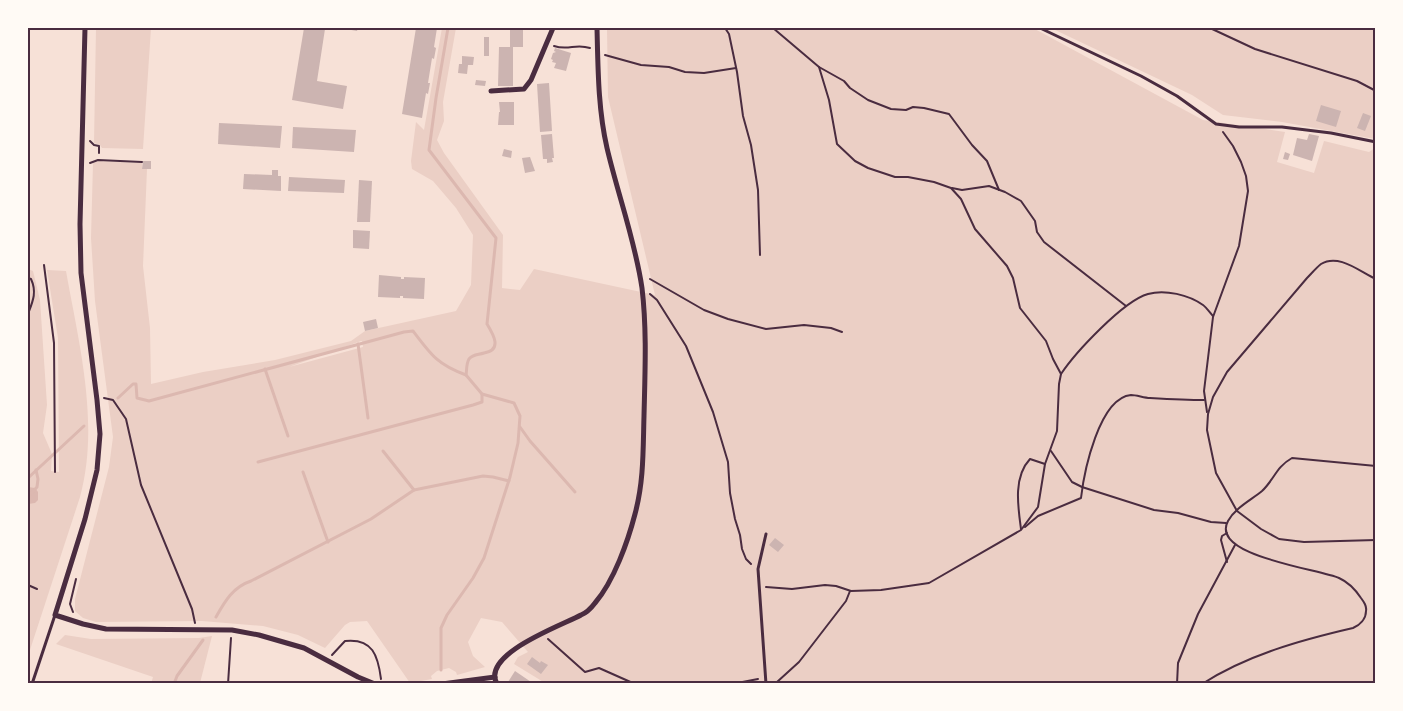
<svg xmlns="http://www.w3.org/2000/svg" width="1403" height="711" font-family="Poppins,sans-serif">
  <rect width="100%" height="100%" fill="#f7e1d7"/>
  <g fill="#ebcfc5" fill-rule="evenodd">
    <polygon points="96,28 151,28 143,149 102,148 100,145 94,143"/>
    <path d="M442 28H456L443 102 444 121 437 140 444 153 503 235 502 288 520 290 534 269 655 295 608 97 607 28H1033L1203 120 1285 132 1277 162 1314 173 1324 141 1369 152 1375 148V683H545L514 664 518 657 528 652 502 622 481 618 468 642 473 656 485 667 457 675 456 672 449 668 437 671 431 676 432 679 410 683 367 621 350 622 345 625 325 648 298 635 263 626 202 621 96 622 83 618 75 611V599L109 467 113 437 95 301 91 238 93 163 99 161 142 163V169H147L143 266 150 328 151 384 203 372 275 360 351 341 365 331 456 311 471 285 473 235 456 208 433 181 412 169 411 161 416 122 424 130ZM362 341 363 347 289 367 361 341Z"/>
    <polygon points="1051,28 1375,28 1375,139 1282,122 1223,115 1192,95"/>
    <path d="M28 269 33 271 40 300 47 405 43 433 52 454 51 471 59 472 58 338 47 270 66 271C79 344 100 424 80 497L28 656Z"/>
    <polygon points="65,635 91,639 199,638 212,636 200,683 151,684 153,677 56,644"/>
  </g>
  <polygon fill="#dcb8b0" points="28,487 35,488 38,492 38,500 35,503 28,504"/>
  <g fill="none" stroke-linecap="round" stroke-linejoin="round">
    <g stroke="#dcb8b0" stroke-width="3">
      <polyline points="358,344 368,418"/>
      <polyline points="265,369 288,436"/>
      <path d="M118 398 133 384H136L137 398 149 401 404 332 413 331C431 355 438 365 466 375"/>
      <polyline points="520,427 530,441 575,492"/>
      <polyline points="383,451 414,490"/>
      <polyline points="258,462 473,405 482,402 482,394"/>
      <polyline points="303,472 328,542"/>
      <polyline points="28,478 84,426"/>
      <polyline points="28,497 37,487 38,479 36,470"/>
      <path d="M216 617C225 601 233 587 251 581L371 519 414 490 483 476 493 477 509 481"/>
      <path d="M441 670V628L447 615 473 578 484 558 510 477 518 443 520 416 514 403 482 394 466 375C467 370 466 364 469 359 473 354 478 355 484 353 503 350 493 334 487 324L496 238 429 150 436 98 448 28"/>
      <polyline points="174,684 177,676 203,640"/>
    </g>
  </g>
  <g fill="#ccb4b1">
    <polygon points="304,28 328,28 325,29 317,81 347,86 343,109 292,100"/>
    <polygon points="340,28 358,28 357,31"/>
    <polygon points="416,28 437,28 434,47 436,48 434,59 432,58 428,83 430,83 428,94 426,93 422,118 402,114"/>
    <polygon points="510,28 523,28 523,47 513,47 513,86 498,86 499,47 510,47"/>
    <rect x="484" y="37" width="5" height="19"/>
    <polygon points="555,48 571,53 566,71 554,68 556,63 552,62 553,60 551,59 553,53 556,52 554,51"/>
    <polygon points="462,56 474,57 473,65 468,65 467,74 458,73 459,64 462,64"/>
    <polygon points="476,80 486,81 485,86 475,85"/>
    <polygon points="549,83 552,131 540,132 537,84"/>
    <polygon points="499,102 514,102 514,125 498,125 499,112 500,112"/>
    <polygon points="1321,105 1341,111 1336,127 1316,121"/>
    <polygon points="1363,113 1371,116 1365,131 1357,128"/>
    <polygon points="219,123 282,126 280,148 218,144"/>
    <polygon points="293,127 356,130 354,152 292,148"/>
    <polygon points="552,134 554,158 552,158 553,162 547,163 547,159 543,159 541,135"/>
    <polygon points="1309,134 1319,136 1312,161 1293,155 1297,138 1307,140"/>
    <polygon points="504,149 512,151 511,158 502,156"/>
    <polygon points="1285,152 1290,154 1288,160 1283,159"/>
    <polygon points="530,157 535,171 525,173 522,158"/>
    <polygon points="143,161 151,161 151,169 142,169"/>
    <polygon points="272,170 278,170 278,176 281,176 281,191 243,189 244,174 272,175"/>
    <polygon points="289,177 345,180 344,193 288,191"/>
    <polygon points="359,180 372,181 370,222 357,222"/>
    <polygon points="353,230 370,231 369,249 353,248"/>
    <polygon points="379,275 401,277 401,279 404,279 404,277 425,278 424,299 403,298 403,296 400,296 400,298 378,297"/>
    <polygon points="376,319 378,328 365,331 363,322"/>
    <polygon points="775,538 784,545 778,552 769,545"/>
    <polygon points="532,657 540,663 541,661 548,665 541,674 527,664"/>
    <polygon points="515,671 534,684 510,684 508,682"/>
  </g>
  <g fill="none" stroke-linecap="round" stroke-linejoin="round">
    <g stroke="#4a2c40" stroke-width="2">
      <polyline points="725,28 729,34 737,72 743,116 751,145 758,190 760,255"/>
      <polyline points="773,28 819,67 844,81 850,88 868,100 891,109 906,110 913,107 924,108 949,114 972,145 987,161 999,190"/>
      <polyline points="1210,28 1255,49 1357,81 1376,91"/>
      <polyline points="1372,28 1376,29"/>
      <path d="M554 46C569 51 575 43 590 48"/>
      <polyline points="605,55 641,65 669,67 685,72 704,73 736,68"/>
      <polyline points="90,141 94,145 99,146 99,153"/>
      <polyline points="90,163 98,160 142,162"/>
      <polyline points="952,188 962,190 989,186 1005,192 1021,201 1035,221 1037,232 1044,242 1126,306"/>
      <polyline points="44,265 54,343 55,472"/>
      <path d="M28 278 31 279C37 292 33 301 28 314"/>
      <polyline points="650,279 704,310 728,319 766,329 804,325 831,328 842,332"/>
      <path d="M1376 279C1360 272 1339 253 1321 264 1316 268 1311 274 1307 278L1227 372 1213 397 1208 414 1207 430 1216 473 1237 511 1261 529 1279 539 1304 542 1376 540"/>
      <polyline points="650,294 657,300 686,346 713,412 728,462 730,493 735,519 740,535 742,549 746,559 751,564"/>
      <path d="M1061 374C1075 353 1123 301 1148 294 1165 289 1189 295 1203 305 1207 308 1210 313 1213 316"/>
      <polyline points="104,398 113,400 126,419 141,485 192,609 195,623"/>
      <polyline points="1207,412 1204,391 1213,317 1239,246 1248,191 1246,176 1241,162 1233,146 1223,132"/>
      <polyline points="1051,451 1072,482 1082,487 1154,510 1178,513 1211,522 1226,523"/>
      <path d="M1025 527 1038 516 1081 498C1084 472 1099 398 1131 395 1137 395 1144 398 1150 398 1168 399 1186 400 1204 400"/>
      <path d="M1021 529C1018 507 1013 477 1030 459L1045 464"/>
      <polyline points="1227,533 1222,536 1221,540 1227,562"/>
      <polyline points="28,585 37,589"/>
      <polyline points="766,587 792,589 825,585 836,586 851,591 881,590 929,583 1021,530 1038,507 1045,464 1057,431 1059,384 1061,374 1053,359 1046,341 1020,308 1013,278 1007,266 975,229 961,199 951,188 934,182 908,177 895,177 868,168 855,161 837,144 829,100 819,67"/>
      <polyline points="73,612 70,604 76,579"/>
      <polyline points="548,639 585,672 599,668 635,684"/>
      <path d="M332 655 345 641C373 638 378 656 381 679"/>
      <polyline points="777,682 799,662 846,601 850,591"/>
      <polyline points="228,684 231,638"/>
      <polyline points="732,684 758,679"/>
      <polyline points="1177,684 1178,663 1198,614 1235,545"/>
      <path d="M1202 684C1247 655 1301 640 1353 628 1360 625 1366 619 1366 611 1367 606 1364 602 1361 598 1355 589 1348 582 1339 578 1319 569 1209 556 1228 521 1235 508 1251 500 1262 491 1274 480 1276 467 1292 458L1376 466"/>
    </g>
    <g stroke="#4a2c40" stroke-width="3">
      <polyline points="1040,28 1141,76 1177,96 1216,124 1239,127 1282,127 1331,133 1376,142"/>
      <polyline points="32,684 55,615"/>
      <polyline points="766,684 758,569 766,534"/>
    </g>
    <g stroke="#4a2c40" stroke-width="5">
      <polyline points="85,28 80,224 81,273 97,400 100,434 97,470 85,519 55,615 83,624 106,629 232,630 259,635 304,648 358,677 375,684"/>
      <polyline points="491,91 524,89 531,80 553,28"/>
      <polyline points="442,684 495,677"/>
      <path d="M497 684C480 654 563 625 581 615 586 613 592 607 595 603 614 581 628 541 635 514 644 481 643 449 644 416 645 373 647 330 642 288 635 240 618 195 607 148 598 109 598 68 597 28"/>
    </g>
  </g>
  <rect width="1403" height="711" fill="none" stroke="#fffaf5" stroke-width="58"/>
  <rect x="29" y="29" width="1345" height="653" fill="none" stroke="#4a2c40" stroke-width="2"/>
</svg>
